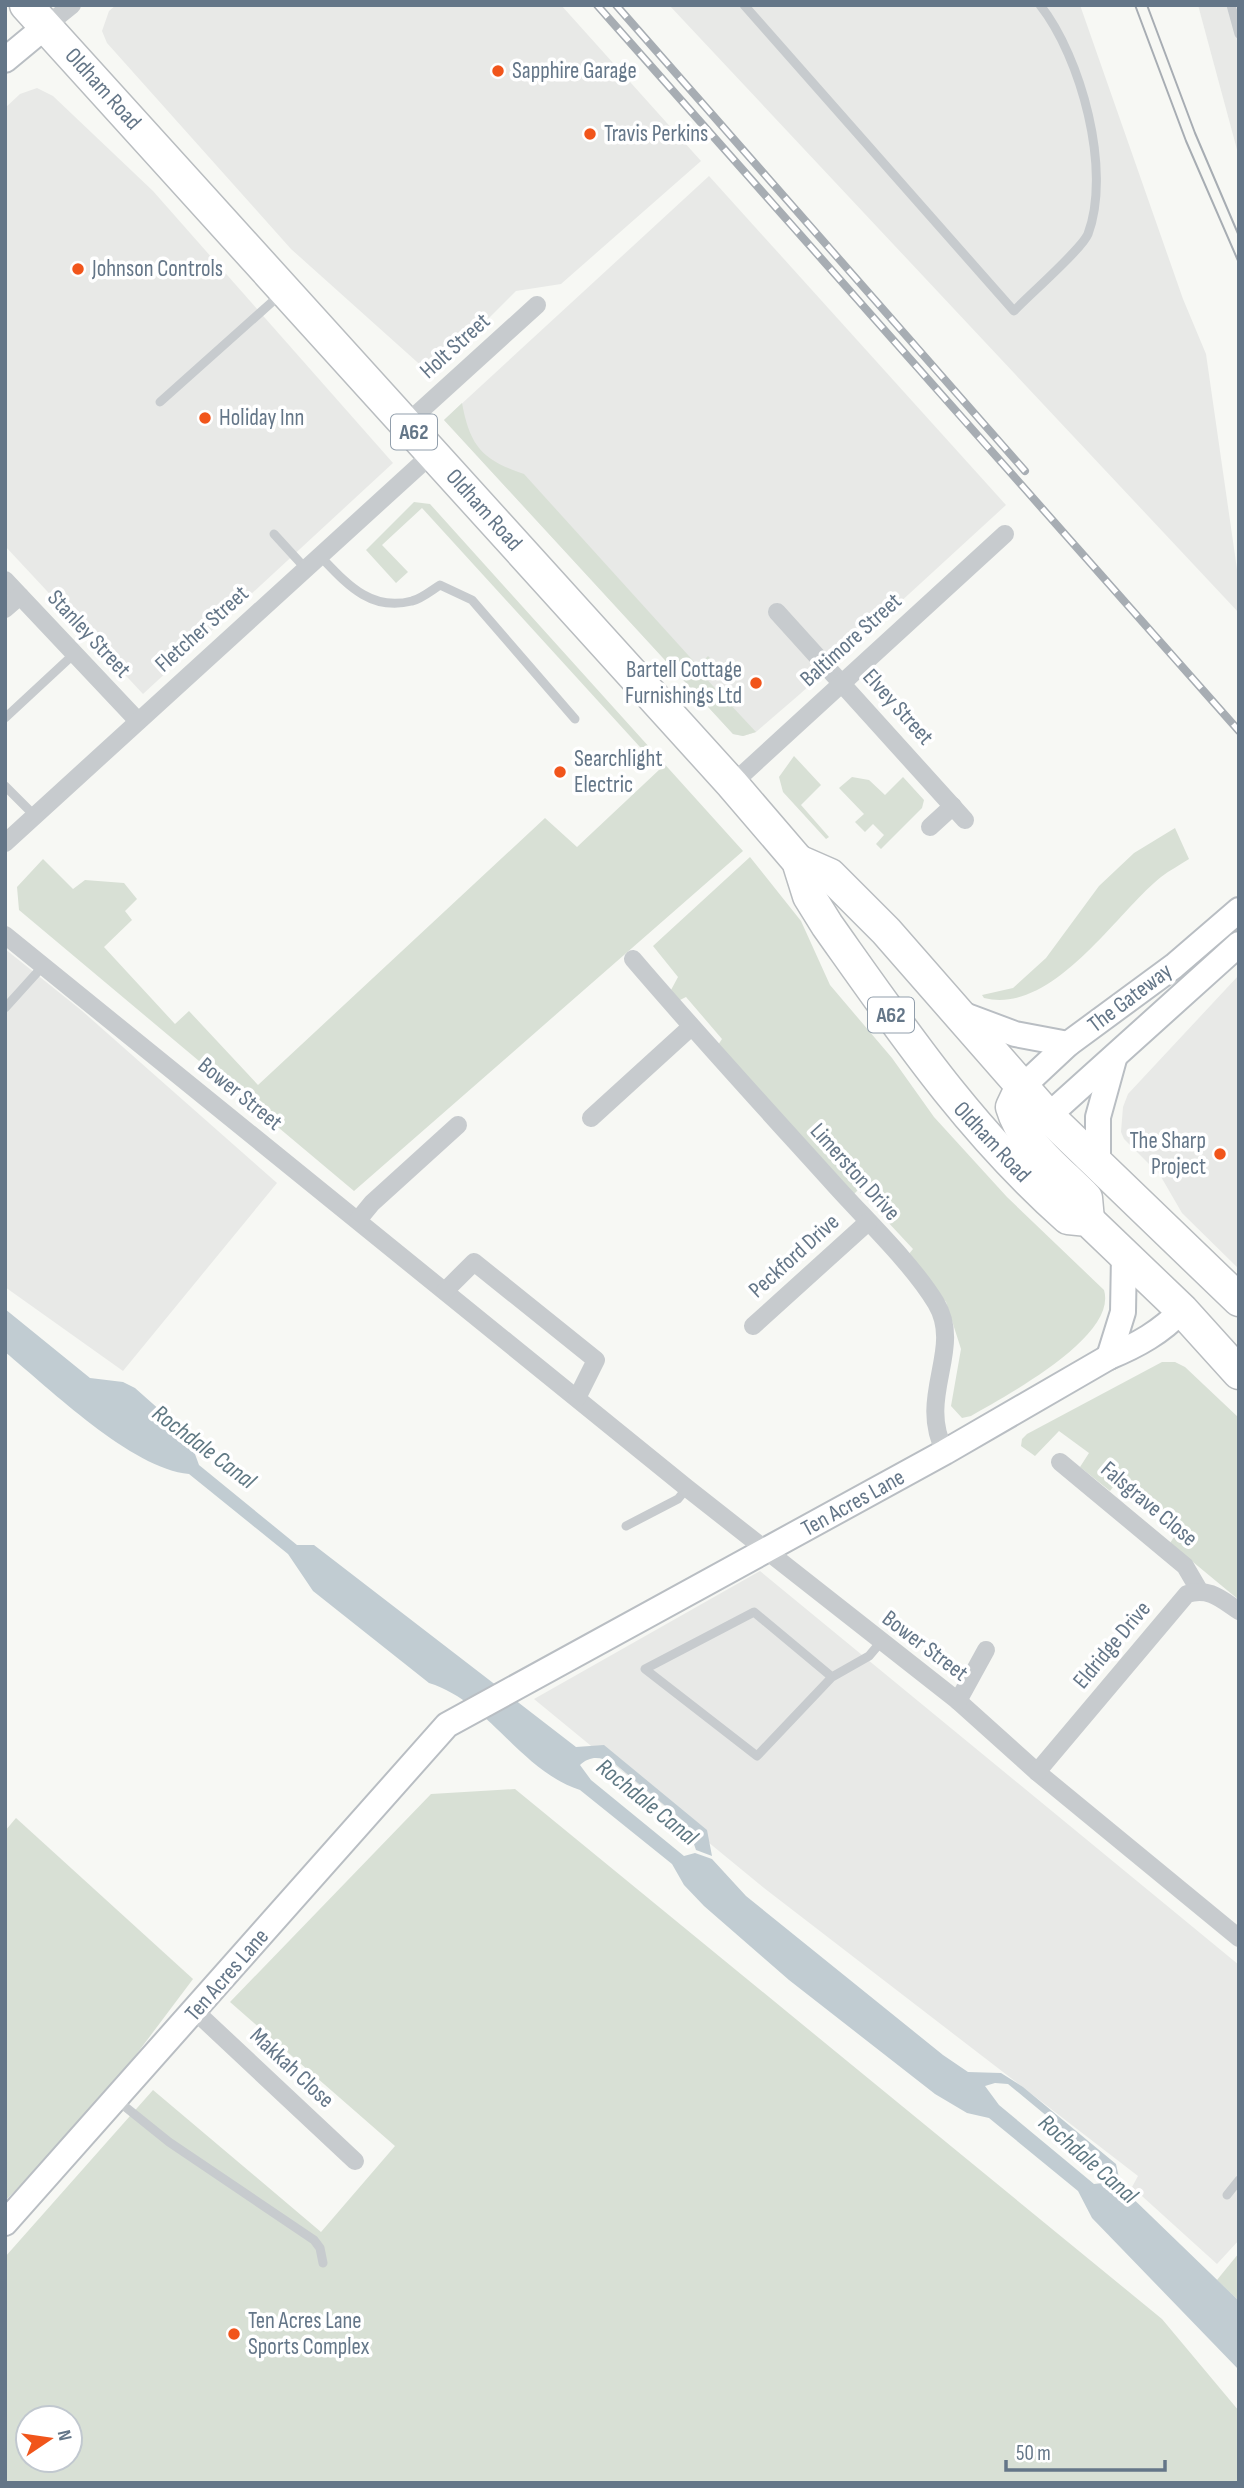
<svg xmlns="http://www.w3.org/2000/svg" width="1244" height="2488" font-family="'Sofia Sans Condensed',sans-serif">
  <rect width="100%" height="100%" fill="#f7f8f4"/>
  <g fill="#e8e9e7">
    <polygon points="116,5 561,5 701,161 561,284 516,291 438,369 426,370 291,249 107,43 102,31 109,11"/>
    <polygon points="669,5 1080,5 1183,299 1206,354 1239,583 1239,613"/>
    <polygon points="1198,5 1239,5 1239,157"/>
    <polygon points="37,88 53,96 153,191 393,463 143,694 5,546 5,108 20,94"/>
    <polygon points="709,176 1006,505 800,694 756,732 743,736 733,734 444,420"/>
    <polygon points="5,949 81,1010 277,1183 123,1371 5,1287"/>
    <polygon points="1239,975 1239,1269 1182,1213 1160,1175 1124,1139 1121,1132 1123,1107 1128,1094"/>
    <polygon points="760,1571 1239,1965 1239,2240 1217,2264 1132,2187 1138,2176 764,1888 534,1699"/>
  </g>
  <g fill="#d8e0d5" fill-rule="evenodd">
    <path d="M462 403C470 446 482 460 524 474L698 666 708 656 712 660 700 672 756 732 743 736 733 734 444 420Z"/>
    <polygon points="414,502 430,504 743,851 354,1191 19,910 17,887 43,859 73,889 85,880 124,883 137,899 125,911 132,920 104,947 175,1024 189,1011 258,1085 545,818 577,847 660,769 422,508 382,545 408,572 396,583 366,550"/>
    <polygon points="794,756 821,785 801,805 829,837 826,839 783,792 779,777"/>
    <polygon points="852,777 869,780 885,795 903,777 924,800 922,808 881,849 876,844 884,835 873,824 865,832 855,822 864,814 839,788"/>
    <path d="M1175 828 1189 859C1180 865 1170 870 1161 877 1116 913 1053 1015 984 998L982 995 1013 988 1046 958 1099 886 1134 853Z"/>
    <path d="M750 857 801 921 830 985 892 1058 934 1117 1007 1197 1104 1290C1118 1337 1005 1396 971 1416L962 1418 951 1406 961 1349 946 1302 908 1255 913 1249 858 1190 854 1194 718 1045 722 1039 686 997 678 1001 671 990 678 977 653 946Z"/>
    <polygon points="1162,1362 1175,1362 1185,1367 1239,1418 1239,1600 1170,1543 1178,1531 1119,1479 1110,1491 1080,1467 1089,1453 1059,1431 1035,1456 1021,1446 1022,1439 1027,1434"/>
    <path d="M515 1789 1162 2319 1239 2411V2483H5V2257L153 2090 321 2232 395 2146 230 2002 431 1794ZM28 2418H70V2460H28Z"/>
    <polygon points="16,1818 193,1979 96,2108 5,2201 5,1831"/>
    <polygon points="1239,2253 1239,2301 1217,2280"/>
  </g>
  <path fill="#c1ccd2" fill-rule="evenodd" d="M5 1309 90 1378 123 1382 135 1388 188 1435 199 1465 297 1545H314L576 1747 604 1745 707 1830 712 1856 696 1850 687 1824 614 1763C600 1757 591 1755 580 1765L591 1780 684 1856 695 1853 712 1859 746 1896 943 2055 968 2072 1001 2073 1023 2087 1116 2164 1121 2187 1239 2301V2370L1092 2218 1078 2191 989 2118 967 2113 935 2094 789 1980 704 1906 684 1885 672 1864 580 1790C519 1770 490 1702 429 1683L313 1591 288 1554 189 1474C132 1469 50 1389 5 1352ZM995 2083 1008 2084 1101 2161 1106 2178 1103 2183 1094 2184 999 2105 985 2086Z"/>
  <g fill="none" stroke-linecap="round" stroke-linejoin="round">
    <defs>
      <g id="secondary">
        <polyline points="5,60 46,26"/>
        <polyline points="959,1013 1015,1034 1068,1044"/>
        <polyline points="1021,1088 1068,1044 1174,966 1239,910"/>
        <polyline points="1048,1116 1239,944"/>
        <polyline points="1098,1163 1098,1117 1114,1059"/>
        <polyline points="1109,1357 1123,1312 1124,1255"/>
        <path d="M5 2223 447 1725 945 1452 1109 1357C1138 1345 1161 1332 1182 1310"/>
      </g>
      <g id="highway">
        <path d="M26 5 732 784 798 861 809 896 827 925C903 1032 969 1130 1068 1218L1088 1220 1182 1310 1239 1373"/>
        <polyline points="798,861 830,875 886,931 1048,1116 1239,1300"/>
        <path d="M1021 1088 1012 1107C1023 1145 1059 1170 1086 1198L1088 1220"/>
      </g>
    </defs>
    <use href="#secondary" stroke="#b9bec3" stroke-width="28"/>
    <use href="#highway" stroke="#b9bdc0" stroke-width="35"/>
    <g stroke="#c7cbce" stroke-width="9">
      <path d="M744 5 1014 311C1028 296 1082 249 1088 234 1112 170 1081 57 1040 5"/>
      <polyline points="1231,5 1239,34"/>
      <polyline points="160,402 281,294"/>
      <polyline points="274,534 306,569"/>
      <path d="M320 556C346 583 370 612 412 601 421 599 432 590 440 585L472 600 575 719"/>
      <polyline points="5,718 74,654"/>
      <polyline points="5,786 35,816"/>
      <polyline points="5,1008 43,966"/>
      <polyline points="626,1526 678,1499 687,1488"/>
      <polyline points="832,1677 754,1612 645,1669 757,1756 832,1677 869,1656 880,1643"/>
      <polyline points="118,2101 169,2142 314,2240 320,2248 323,2263"/>
      <polyline points="1227,2195 1239,2180"/>
    </g>
    <g stroke="#c7cbce" stroke-width="18">
      <polyline points="46,26 72,5"/>
      <polyline points="406,424 537,305"/>
      <polyline points="5,580 138,721"/>
      <polyline points="5,609 20,596"/>
      <polyline points="777,612 965,820"/>
      <polyline points="732,784 1005,534"/>
      <polyline points="930,827 953,806"/>
      <polyline points="5,843 433,453"/>
      <polyline points="5,935 687,1488 958,1701 1037,1772 1239,1938"/>
      <path d="M633 959C698 1035 765 1108 832 1182 864 1218 911 1262 936 1303 964 1350 916 1396 945 1452"/>
      <polyline points="591,1118 691,1027"/>
      <polyline points="358,1220 372,1203 458,1125"/>
      <polyline points="445,1291 474,1262 596,1360 577,1398"/>
      <polyline points="753,1326 868,1222"/>
      <polyline points="1060,1462 1185,1566 1199,1590"/>
      <polyline points="958,1701 986,1650"/>
      <path d="M1037 1772 1187 1594C1209 1587 1221 1599 1239 1611"/>
      <polyline points="195,2011 355,2161"/>
    </g>
    <use href="#secondary" stroke="#fff" stroke-width="24"/>
    <use href="#highway" stroke="#fff" stroke-width="32"/>
    <g stroke="#a7adb3" stroke-width="2">
      <polyline points="1135,5 1186,141 1239,263"/>
      <polyline points="1147,5 1195,133 1239,236"/>
    </g>
    <defs>
      <g id="rail">
        <polyline points="597,5 1239,731"/>
        <polyline points="616,5 1025,471"/>
      </g>
    </defs>
    <use href="#rail" stroke="#a7adb3" stroke-width="8"/>
    <use href="#rail" stroke="#fff" stroke-width="5" stroke-dasharray="16" stroke-linecap="butt"/>
  </g>
  <g fill="#f1551b" stroke="#fff" stroke-width="2.5">
    <circle cx="498" cy="71" r="7"/>
    <circle cx="590" cy="134" r="7"/>
    <circle cx="78" cy="269" r="7"/>
    <circle cx="205" cy="418" r="7"/>
    <circle cx="756" cy="683" r="7"/>
    <circle cx="560" cy="772" r="7"/>
    <circle cx="1220" cy="1154" r="7"/>
    <circle cx="234" cy="2334" r="7"/>
  </g>
  <g text-anchor="middle" dominant-baseline="central" stroke-width="7" stroke-linejoin="round" paint-order="stroke">
    <g fill="#fff" stroke="#929fac" stroke-width="2">
      <rect x="391" y="414.5" width="46" height="35" rx="5"/>
      <rect x="868" y="997.5" width="46" height="35" rx="5"/>
    </g>
    <g font-size="21" font-weight="bold" fill="#647688">
      <text x="414" y="432">A62</text>
      <text x="891" y="1015">A62</text>
    </g>
    <g font-size="23" fill="#647688" stroke="#fff" text-anchor="start">
      <text x="512" y="71">Sapphire Garage</text>
      <text x="604" y="134">Travis Perkins</text>
      <text x="92" y="269">Johnson Controls</text>
      <text x="219" y="418">Holiday Inn</text>
      <text x="742" y="670" text-anchor="end">Bartell Cottage<tspan x="742" dy="26">Furnishings Ltd</tspan></text>
      <text x="574" y="759">Searchlight<tspan x="574" dy="26">Electric</tspan></text>
      <text x="1206" y="1141" text-anchor="end">The Sharp<tspan x="1206" dy="26">Project</tspan></text>
      <text x="248" y="2321">Ten Acres Lane<tspan x="248" dy="26">Sports Complex</tspan></text>
    </g>
    <g font-size="23" fill="#647688" stroke="#fff">
      <text transform="translate(103 89) rotate(48)">Oldham Road</text>
      <text transform="translate(455 346) rotate(-42)">Holt Street</text>
      <text transform="translate(484 510) rotate(48)">Oldham Road</text>
      <text transform="translate(202 629) rotate(-42)">Fletcher Street</text>
      <text transform="translate(89 634) rotate(47)">Stanley Street</text>
      <text transform="translate(851 640) rotate(-42)">Baltimore Street</text>
      <text transform="translate(898 707) rotate(48)">Elvey Street</text>
      <text transform="translate(1130 998) rotate(-37)">The Gateway</text>
      <text transform="translate(240 1094) rotate(39)">Bower Street</text>
      <text transform="translate(992 1142) rotate(47)">Oldham Road</text>
      <text transform="translate(855 1172) rotate(48)">Limerston Drive</text>
      <text transform="translate(794 1256) rotate(-42)">Peckford Drive</text>
      <text transform="translate(853 1503) rotate(-29)">Ten Acres Lane</text>
      <text transform="translate(1149 1504) rotate(40)">Falsgrave Close</text>
      <text transform="translate(1112 1645) rotate(-50)">Eldridge Drive</text>
      <text transform="translate(925 1646) rotate(37)">Bower Street</text>
      <text transform="translate(227 1975) rotate(-49)">Ten Acres Lane</text>
      <text transform="translate(292 2068) rotate(43)">Makkah Close</text>
    </g>
    <g font-size="24" font-style="italic" fill="#5f7883" stroke="#fff">
      <text transform="translate(204 1447) rotate(37)">Rochdale Canal</text>
      <text transform="translate(647 1802) rotate(39)">Rochdale Canal</text>
      <text transform="translate(1088 2159) rotate(41)">Rochdale Canal</text>
    </g>
  </g>
  <rect width="1244" height="2488" fill="none" stroke="#647688" stroke-width="14"/>
  <g transform="translate(49 2439) rotate(77)"><circle r="33" fill="#ffffff" stroke="#c1c8cf" stroke-width="2"/>
  <path d="M0-5L12 26L0 18L-12 26Z" fill="#f1551b"/>
  <text y="-10" font-size="19" font-weight="bold" text-anchor="middle" fill="#647688">N</text>
  </g>
  <path d="M1006 2460v10h159v-10" fill="none" stroke="#647688" stroke-width="3.5"/>
  <text x="1016" y="2460" font-size="21" fill="#647688" stroke="#ffffff" stroke-width="5" paint-order="stroke">50 m</text>
</svg>
